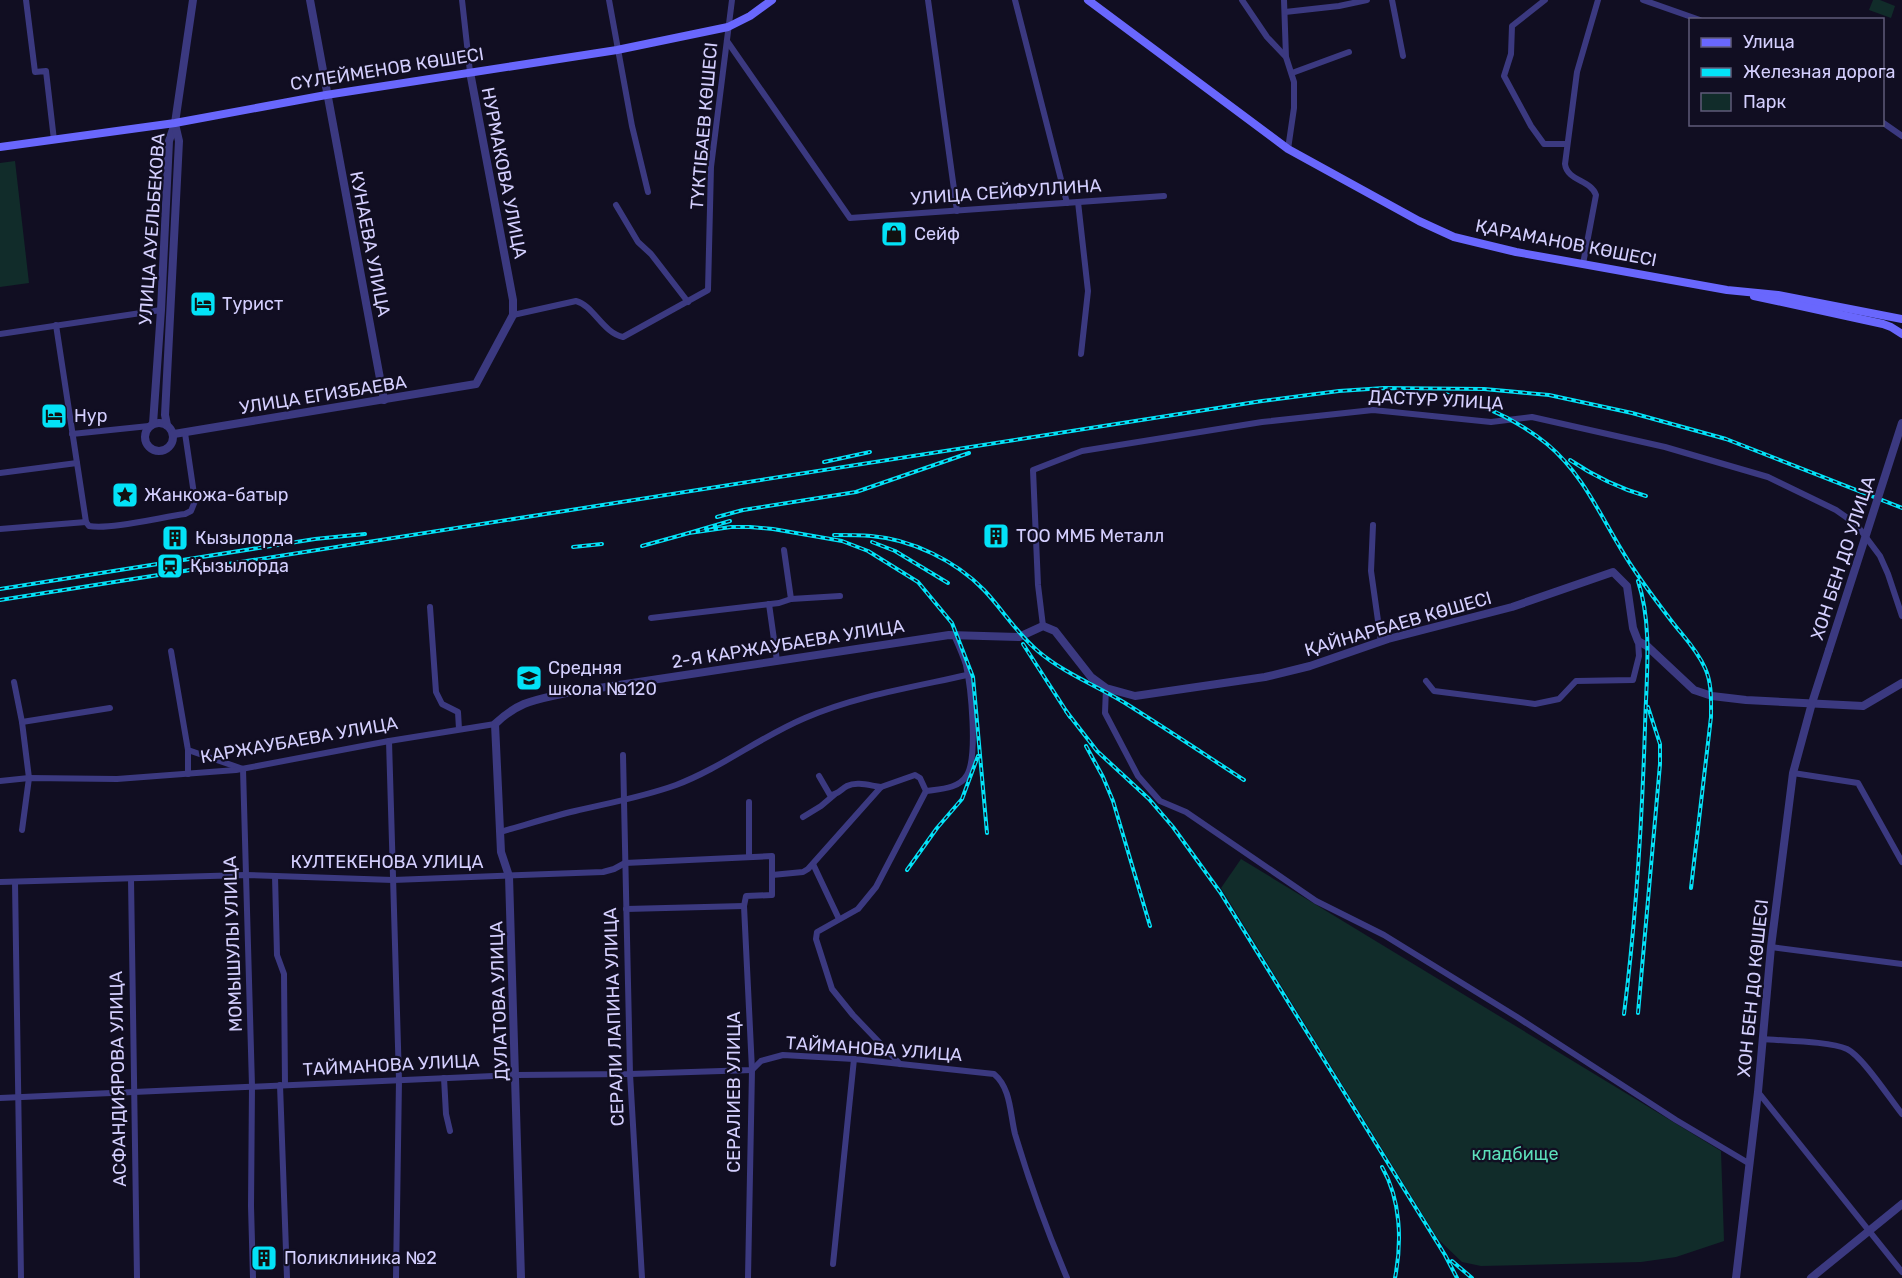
<svg xmlns="http://www.w3.org/2000/svg" width="1902" height="1278" font-family="Rubik,sans-serif">
  <rect width="100%" height="100%" fill="#110e22"/>
  <g fill="#112c2a">
    <polygon points="1873,0 1880,0 1895,6 1891,18 1869,10"/>
    <polygon points="15,161 29,283 0,287 0,163"/>
    <polygon points="1241,859 1721,1151 1724,1241 1676,1257 1641,1262 1481,1266 1462,1262 1438,1239 1221,888"/>
  </g>
  <g fill="none" stroke-linecap="round" stroke-linejoin="round">
    <g stroke="#3b3980" stroke-width="6">
      <polyline points="26,0 35,72 46,71 54,140"/>
      <polyline points="462,0 470,72"/>
      <polyline points="609,0 632,126 648,192"/>
      <polyline points="928,0 957,211"/>
      <polyline points="1015,0 1067,203"/>
      <polyline points="1242,0 1267,37 1285,56"/>
      <polyline points="1284,0 1286,57 1294,82 1294,108 1288,149"/>
      <polyline points="1392,0 1403,56"/>
      <polyline points="1545,0 1512,26 1511,54 1504,76 1531,126 1544,144 1567,144"/>
      <polyline points="1643,0 1700,20"/>
      <polyline points="1285,12 1339,6 1367,0"/>
      <polyline points="727,41 850,218 1164,196"/>
      <polyline points="1292,73 1349,52"/>
      <polyline points="1882,122 1902,136"/>
      <polyline points="1078,202 1088,291 1081,354"/>
      <polyline points="616,205 638,242 651,254 688,302"/>
      <path d="M1583 264 1596 195C1591 180 1567 181 1565 164L1577 72 1598 0"/>
      <path d="M513 315 576 301C593 305 603 333 623 337L708 290 711 167 732 0"/>
      <path d="M56 325 86 522 89 526C110 530 162 517 185 514L191 511 195 501 185 433"/>
      <polyline points="0,334 161,310"/>
      <polyline points="72,434 149,426"/>
      <polyline points="0,473 77,463"/>
      <polyline points="1373,525 1371,571 1381,642"/>
      <polyline points="0,529 86,522"/>
      <polyline points="784,550 791,599"/>
      <polyline points="769,604 777,661"/>
      <polyline points="430,607 436,692 442,704 458,712 459,729"/>
      <polyline points="651,618 779,603 791,599 840,596"/>
      <polyline points="1043,626 1038,585 1033,470 1082,451 1262,422 1373,410 1491,422 1532,417 1665,447 1768,477 1836,510 1856,524 1880,556 1888,574 1902,616"/>
      <polyline points="171,651 188,750 243,769 252,1086 251,1206 253,1278"/>
      <polyline points="1426,681 1434,691 1535,704 1559,699 1576,681 1633,680 1639,656 1638,641"/>
      <polyline points="14,682 22,722 29,778 22,830"/>
      <polyline points="1106,688 1105,713 1138,776 1160,801 1186,812 1316,901 1384,935 1517,1017 1676,1120 1750,1164"/>
      <polyline points="22,722 110,708"/>
      <polyline points="389,741 399,1080 396,1278"/>
      <polyline points="623,755 630,1074 642,1278"/>
      <polyline points="1793,773 1858,783 1902,862"/>
      <polyline points="188,774 188,750"/>
      <path d="M819 776 830 795C838 795 841 789 847 786 857 781 871 786 881 787"/>
      <polyline points="0,781 29,778 117,779 236,770 389,741 495,724"/>
      <path d="M926 791C940 789 959 789 967 775 978 756 971 687 966 665 963 655 958 644 954 635"/>
      <polyline points="749,802 749,856"/>
      <polyline points="803,817 821,806 834,795"/>
      <path d="M500 832C525 825 550 817 575 811 609 803 643 797 676 785 721 768 760 737 805 718 856 696 913 687 967 675"/>
      <polyline points="813,864 839,919"/>
      <polyline points="772,875 803,872 808,869 881,787 915,775 920,778 926,791 876,887 858,909 817,932 816,939 832,989 853,1015 900,1064"/>
      <polyline points="275,876 277,955 284,974 285,1085"/>
      <polyline points="131,879 137,1278"/>
      <polyline points="0,882 245,875 393,880 603,872 614,869 625,863 772,856 772,895 746,896 744,906 752,1070 748,1278"/>
      <polyline points="15,882 21,1278"/>
      <polyline points="626,909 744,906"/>
      <polyline points="1771,947 1902,964"/>
      <path d="M1762 1039C1784 1041 1829 1041 1847 1049 1862 1056 1890 1099 1902 1114"/>
      <polyline points="444,1078 446,1114 450,1131"/>
      <polyline points="280,1085 287,1278"/>
      <polyline points="1758,1092 1902,1272"/>
      <path d="M0 1098 517 1075 630 1074 752 1070 761 1061 783 1055 854 1059 994 1074C1011 1088 1010 1114 1015 1134 1029 1181 1048 1233 1067 1278"/>
      <polyline points="833,1264 854,1059"/>
    </g>
    <g stroke="#3b3980" stroke-width="8">
      <polyline points="310,0 384,400"/>
      <circle cx="159" cy="437" r="14"/>
      <polyline points="153,424 161,310 169,141 175,123 193,0"/>
      <polyline points="167,425 165,415 179,141 175,124"/>
      <polyline points="174,434 476,384 513,315 513,300 470,72"/>
      <path d="M521 1278 509 876 501 852 495 724C519 701 535 700 566 693L949 635 1019 637 1043 626 1055 631 1091 677 1106 688 1135 696 1265 677 1310 666 1388 639 1512 607 1613 572 1627 586 1633 628 1638 641 1647 646 1694 690 1712 696 1746 700 1863 706 1902 683"/>
      <polyline points="1736,1278 1758,1092 1771,947 1793,773 1812,703 1829,650"/>
      <polyline points="1811,1278 1902,1204"/>
    </g>
    <g stroke="#6967fd" stroke-width="8">
      <polyline points="1088,0 1288,149 1419,221 1454,237 1516,252 1727,290 1778,295 1902,319"/>
      <polyline points="0,147 175,123 326,95 617,50 728,27 750,16 772,0"/>
      <polyline points="1754,296 1883,324 1891,327 1902,334"/>
    </g>
    <defs>
      <g id="rail">
        <path d="M1445 394C1482 404 1516 419 1547 444 1588 478 1605 528 1635 571 1647 589 1660 606 1673 623 1684 637 1697 650 1705 668 1712 683 1711 700 1711 717L1691 888"/>
        <path d="M1570 460C1594 476 1618 488 1646 496"/>
        <polyline points="824,462 870,452"/>
        <polyline points="717,517 743,510 856,492 969,453"/>
        <polyline points="730,521 689,533 731,527 750,527 773,529 842,541 868,551 918,582 952,623 973,677 987,833"/>
        <path d="M834 535C847 535 859 535 871 536 911 539 956 561 984 590 1003 610 1017 634 1039 652 1064 673 1097 686 1125 703 1165 728 1204 754 1244 780"/>
        <polyline points="872,542 895,551 948,583"/>
        <polyline points="642,546 689,533"/>
        <polyline points="573,547 602,544"/>
        <polyline points="0,589 315,539 365,534"/>
        <polyline points="0,600 1262,401 1339,391 1384,388 1484,389 1549,395 1632,413 1726,439 1902,508"/>
        <polyline points="1023,644 1070,717"/>
        <polyline points="1066,711 1097,751 1149,799 1173,827 1220,892 1445,1255 1457,1278"/>
        <polyline points="1086,746 1103,777 1113,801 1150,926"/>
        <polyline points="907,870 937,828 962,799 978,756"/>
        <polyline points="1638,1013 1660,764 1660,744 1648,707"/>
        <path d="M1624 1014C1636 919 1642 823 1645 727 1646 680 1653 626 1638 581"/>
        <path d="M1382 1167C1401 1200 1402 1242 1395 1278"/>
        <polyline points="1452,1261 1472,1278"/>
      </g>
    </defs>
    <use href="#rail" stroke="#03e2f7" stroke-width="4"/>
    <use href="#rail" stroke="#110e22" stroke-width="1.5" stroke-dasharray="4.5" stroke-linecap="butt"/>
    <polyline stroke="#3b3980" stroke-width="8" points="1829,650 1902,423"/>
  </g>
  <defs>
    <symbol id="shop-square" viewBox="-11 -11 22 22"><rect x="-9" y="-9" width="18" height="18" rx="4" fill="#03e2f7" stroke="#110e22"/><path d="M-5-2.5h2.3a2.7 3.5 0 0 1 5.4 0H5L5.5 6h-11ZM-1.5-2.5h3a1.5 2.3 0 0 0-3 0Z" fill="#111"/></symbol>
    <symbol id="hotel-square" viewBox="-11 -11 22 22"><rect x="-9" y="-9" width="18" height="18" rx="4" fill="#03e2f7" stroke="#110e22"/><path d="M-6-4.5h1.5V1H6V5H4.5V3h-9V5H-6ZM-4 0a1.8 1.8 0 1 1 3.6 0ZM.5 0V-2.5h3Q6-2.5 6 0Z" fill="#111"/></symbol>
    <symbol id="sight-square" viewBox="-11 -11 22 22"><rect x="-9" y="-9" width="18" height="18" rx="4" fill="#03e2f7" stroke="#110e22"/><path d="M0-6L1.8-2.2L6-1.7L2.9 1.2L3.7 5.4L0 3.3L-3.7 5.4L-2.9 1.2L-6-1.7L-1.8-2.2Z" fill="#111"/></symbol>
    <symbol id="building-square" viewBox="-11 -11 22 22"><rect x="-9" y="-9" width="18" height="18" rx="4" fill="#03e2f7" stroke="#110e22"/><path d="M-4-6H4V6H1V3H-1V6H-4ZM-2.5-4.3h1.7v1.8h-1.7ZM.8-4.3h1.7v1.8H.8ZM-2.5-1h1.7V.8h-1.7ZM.8-1h1.7V.8H.8Z" fill="#111"/></symbol>
    <symbol id="station-square" viewBox="-11 -11 22 22"><rect x="-9" y="-9" width="18" height="18" rx="4" fill="#03e2f7" stroke="#110e22"/><path d="M-3-6H3Q5-6 5-4V2Q5 4 3 4L4.5 6H3L1.5 4h-3L-3 6H-4.5L-3 4Q-5 4-5 2V-4Q-5-6-3-6ZM-3.5-4v3h7v-3ZM-3.5 1v1.5H-2V1ZM2 1v1.5H3.5V1Z" fill="#111"/></symbol>
    <symbol id="school-square" viewBox="-11 -11 22 22"><rect x="-9" y="-9" width="18" height="18" rx="4" fill="#03e2f7" stroke="#110e22"/><path d="M0-5L7-2L0 1L-7-2ZM-4 1L0 2.5L4 1V4Q0 6-4 4Z" fill="#111"/></symbol>
  </defs>
  <g fill-rule="evenodd">
    <use href="#shop-square" x="879" y="219" width="30" height="30"/>
    <use href="#hotel-square" x="188" y="289" width="30" height="30"/>
    <use href="#hotel-square" x="39" y="401" width="30" height="30"/>
    <use href="#sight-square" x="110" y="480" width="30" height="30"/>
    <use href="#building-square" x="981" y="521" width="30" height="30"/>
    <use href="#building-square" x="160" y="523" width="30" height="30"/>
    <use href="#station-square" x="155" y="551" width="30" height="30"/>
    <use href="#school-square" x="514" y="663" width="30" height="30"/>
    <use href="#building-square" x="249" y="1243" width="30" height="30"/>
  </g>
  <g text-anchor="middle" dominant-baseline="central" stroke-width="4.5" stroke-linejoin="round" paint-order="stroke">
    <g font-size="18" fill="#d4cffe" stroke="#110e22">
      <text transform="translate(387 69) rotate(-9)">СҮЛЕЙМЕНОВ КӨШЕСІ</text>
      <text transform="translate(704 126) rotate(-85)">ТҮКТІБАЕВ КӨШЕСІ</text>
      <text transform="translate(504 173) rotate(79)">НУРМАКОВА УЛИЦА</text>
      <text transform="translate(1006 192) rotate(-4)">УЛИЦА СЕЙФУЛЛИНА</text>
      <text transform="translate(152 229) rotate(-86)">УЛИЦА АУЕЛЬБЕКОВА</text>
      <text transform="translate(1566 243) rotate(11)">ҚАРАМАНОВ КӨШЕСІ</text>
      <text transform="translate(370 244) rotate(79)">КУНАЕВА УЛИЦА</text>
      <text transform="translate(323 395) rotate(-9)">УЛИЦА ЕГИЗБАЕВА</text>
      <text transform="translate(1436 400) rotate(3)">ДАСТУР УЛИЦА</text>
      <text transform="translate(1843 558) rotate(-72)">ХОН БЕН ДО УЛИЦА</text>
      <text transform="translate(1398 624) rotate(-16)">ҚАЙНАРБАЕВ КӨШЕСІ</text>
      <text transform="translate(788 644) rotate(-9)">2-Я КАРЖАУБАЕВА УЛИЦА</text>
      <text transform="translate(299 740) rotate(-10)">КАРЖАУБАЕВА УЛИЦА</text>
      <text x="387" y="862">КУЛТЕКЕНОВА УЛИЦА</text>
      <text transform="translate(233 944) rotate(-92)">МОМЫШУЛЫ УЛИЦА</text>
      <text transform="translate(1753 988) rotate(-84)">ХОН БЕН ДО КӨШЕСІ</text>
      <text transform="translate(499 1001) rotate(-92)">ДУЛАТОВА УЛИЦА</text>
      <text transform="translate(614 1017) rotate(-92)">СЕРАЛИ ЛАПИНА УЛИЦА</text>
      <text transform="translate(874 1049) rotate(4)">ТАЙМАНОВА УЛИЦА</text>
      <text transform="translate(391 1065) rotate(-3)">ТАЙМАНОВА УЛИЦА</text>
      <text transform="translate(118 1079) rotate(-91)">АСФАНДИЯРОВА УЛИЦА</text>
      <text transform="translate(734 1092) rotate(-90)">СЕРАЛИЕВ УЛИЦА</text>
    </g>
    <g font-size="18" fill="#d4cffe" stroke="#110e22" text-anchor="start">
      <text x="914" y="234">Сейф</text>
      <text x="222" y="304">Турист</text>
      <text x="74" y="416">Нур</text>
      <text x="144" y="495">Жанкожа-батыр</text>
      <text x="1016" y="536">ТОО ММБ Металл</text>
      <text x="195" y="538">Кызылорда</text>
      <text x="190" y="566">Қызылорда</text>
      <text x="548" y="668">Средняя<tspan x="548" dy="21">школа №120</tspan></text>
      <text x="284" y="1258">Поликлиника №2</text>
    </g>
    <g font-size="18" fill="#5cdebb" stroke="#110e22">
      <text x="1515" y="1154">кладбище</text>
    </g>
  </g>
  <rect x="1689" y="18" width="195" height="108" fill="#110e22" stroke="#5f5b7a" stroke-width="1.5"/>
  <rect x="1701" y="38" width="30" height="9" fill="#6967fd" stroke="#5f5b7a" stroke-width="1.5"/>
  <text x="1743" y="48" font-size="18" fill="#d4cffe">Улица</text>
  <rect x="1701" y="68" width="30" height="9" fill="#03e2f7" stroke="#5f5b7a" stroke-width="1.5"/>
  <text x="1743" y="78" font-size="18" fill="#d4cffe">Железная дорога</text>
  <rect x="1701" y="93" width="30" height="18" fill="#112c2a" stroke="#5f5b7a" stroke-width="1.5"/>
  <text x="1743" y="108" font-size="18" fill="#d4cffe">Парк</text>
</svg>
